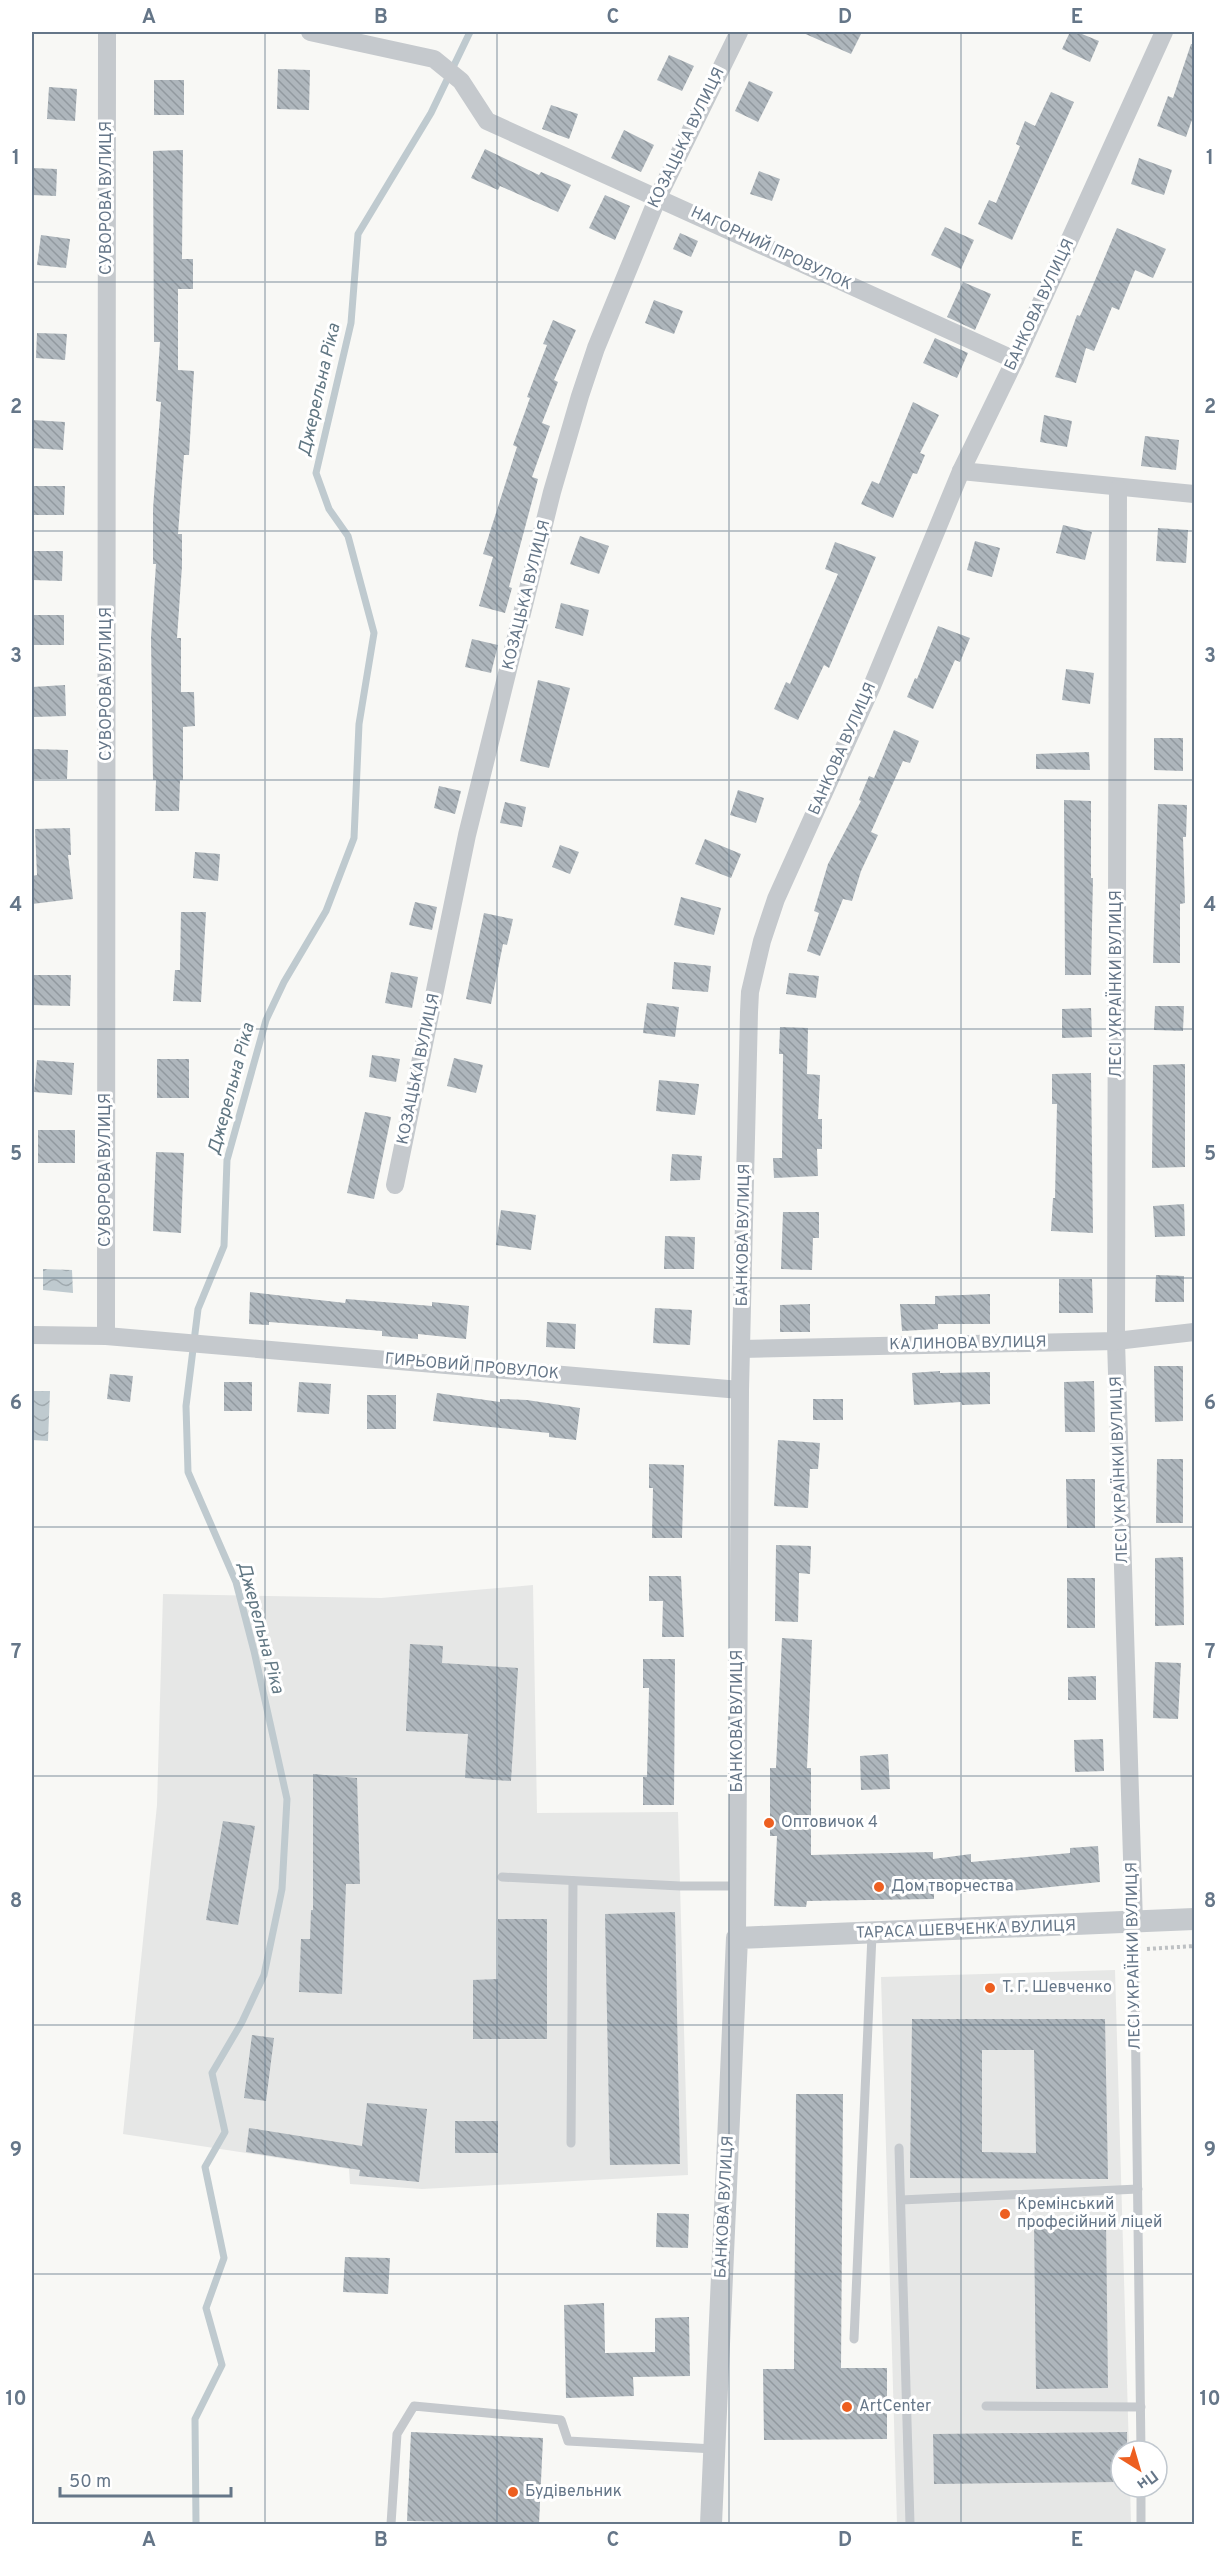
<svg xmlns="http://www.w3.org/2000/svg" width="1226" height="2556" font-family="Overpass,sans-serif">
  <defs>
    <pattern id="water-waves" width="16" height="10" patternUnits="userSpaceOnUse" patternTransform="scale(1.5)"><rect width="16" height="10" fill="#bfcacf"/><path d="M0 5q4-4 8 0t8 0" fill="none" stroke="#9fa9ae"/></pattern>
    <pattern id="building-back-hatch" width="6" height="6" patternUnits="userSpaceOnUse" patternTransform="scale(1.5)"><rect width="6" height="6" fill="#aeb6bc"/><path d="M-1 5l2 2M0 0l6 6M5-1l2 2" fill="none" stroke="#91999f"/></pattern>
  </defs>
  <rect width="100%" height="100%" fill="#f8f8f5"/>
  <g fill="#e6e7e6">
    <polygon points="533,1585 537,1813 678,1812 688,2175 422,2189 350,2184 349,2169 123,2134 157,1805 163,1594 381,1598"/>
    <polygon points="1115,1970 1129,2451 1121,2451 1121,2487 1130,2487 1131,2522 897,2524 881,1977"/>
  </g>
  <g fill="url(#water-waves)">
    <polygon points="43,1269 72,1270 73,1293 43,1290"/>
    <polygon points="32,1391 50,1391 48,1441 32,1440"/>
  </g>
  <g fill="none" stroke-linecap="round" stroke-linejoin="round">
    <polyline stroke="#bfcacf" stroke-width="7" points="196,2524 195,2419 222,2365 206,2308 224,2258 205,2167 225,2132 212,2073 242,2022 264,1975 282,1889 287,1799 254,1651 236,1582 188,1472 186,1406 198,1309 224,1246 227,1160 266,1020 284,982 326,911 354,838 359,724 374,633 348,536 329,509 316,473 351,323 358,234 431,113 470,32"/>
  </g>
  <g fill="url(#building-back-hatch)" fill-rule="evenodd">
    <polygon points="801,32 862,32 851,54"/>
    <polygon points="1070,32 1077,32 1099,41 1090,62 1062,49"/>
    <polygon points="1191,44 1194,44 1194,114 1186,137 1157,126 1168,96 1173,98"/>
    <polygon points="669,55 694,66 682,91 657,80"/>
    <polygon points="278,69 310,70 309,110 277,109"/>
    <rect x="154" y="80" width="30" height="35"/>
    <polygon points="749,81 773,92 758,122 735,111"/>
    <polygon points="49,87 77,89 75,121 47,119"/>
    <polygon points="1051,92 1074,102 1012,240 978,224 989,200 996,203 1020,146 1016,144 1025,121 1035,126"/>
    <polygon points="551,105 578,114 569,139 542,129"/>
    <polygon points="624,130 654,145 641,172 611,158"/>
    <polygon points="485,149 539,175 541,172 571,185 558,212 500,186 498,190 471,178"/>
    <polygon points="183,150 182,259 193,259 193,289 178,289 178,370 194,371 189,455 184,455 178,534 182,534 182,566 177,638 181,638 181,692 194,692 195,726 183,727 183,780 180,780 179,811 155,811 156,780 153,780 151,638 156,564 153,564 153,509 161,402 156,401 160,342 154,342 153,151"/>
    <polygon points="1139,158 1172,170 1164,195 1131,184"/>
    <polygon points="32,168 57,169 56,196 32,195"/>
    <polygon points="759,171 780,179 772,201 750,194"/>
    <polygon points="605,195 630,206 615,240 589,228"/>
    <polygon points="945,227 974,240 961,269 931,255"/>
    <polygon points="1117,228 1166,249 1153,278 1135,270 1119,310 1112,307 1094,351 1086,348 1076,383 1055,377 1077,315 1080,316"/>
    <polygon points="680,233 698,241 691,257 673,249"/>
    <polygon points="41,235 70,239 66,268 37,265"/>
    <polygon points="963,282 991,294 975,330 947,317"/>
    <polygon points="654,300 683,311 674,334 645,323"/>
    <polygon points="553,320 576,330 554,380 558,382 542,423 550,426 532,477 538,479 509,587 512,588 505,613 479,606 493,557 483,554 517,447 513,445 530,398 527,397 547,345 543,344"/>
    <polygon points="37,333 67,334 65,360 36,358"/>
    <polygon points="935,338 968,353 957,378 923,363"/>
    <polygon points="913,402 939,415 920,453 925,455 917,474 913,473 893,518 861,504 872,481 879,484"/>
    <polygon points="1044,415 1072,421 1067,447 1040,442"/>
    <polygon points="32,420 65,422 63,450 32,448"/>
    <polygon points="1145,436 1179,440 1176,470 1141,466"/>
    <polygon points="32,486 65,486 64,515 32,515"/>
    <polygon points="1063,525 1092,532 1085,560 1056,553"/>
    <polygon points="1158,528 1188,530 1186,563 1156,561"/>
    <polygon points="580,536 609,546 599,574 570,564"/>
    <polygon points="975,541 1000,548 992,577 967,570"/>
    <polygon points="835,542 876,557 829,668 824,665 798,720 774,709 786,682 790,684 838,574 825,569"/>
    <polygon points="32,551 63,551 62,581 32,580"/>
    <polygon points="561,603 589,610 583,636 555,628"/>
    <rect x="32" y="615" width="32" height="30"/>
    <polygon points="938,626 970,638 960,662 955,660 933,709 907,697 915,678 917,679"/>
    <polygon points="472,639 498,645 491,673 465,667"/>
    <polygon points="1066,669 1094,673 1090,704 1062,700"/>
    <polygon points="538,680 570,688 549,768 520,761"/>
    <polygon points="65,685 66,716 33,717 32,687"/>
    <polygon points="894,730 919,741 910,763 903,761 871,832 878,835 861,871 852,901 843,899 820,956 807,951 819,913 814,911 828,864 861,801 859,800 869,776 874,778"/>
    <polygon points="1154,738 1183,738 1183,771 1154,770"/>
    <polygon points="33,749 68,750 67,779 33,779"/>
    <polygon points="1089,752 1090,770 1036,769 1036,754"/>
    <polygon points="439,786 461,791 455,814 434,808"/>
    <polygon points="738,790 764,798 756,823 730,815"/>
    <polygon points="1064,800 1091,801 1091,878 1093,878 1091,975 1065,975"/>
    <polygon points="505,802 526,807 522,827 500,823"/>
    <polygon points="1158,804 1187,805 1186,837 1183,837 1185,903 1180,904 1180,963 1153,963"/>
    <polygon points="70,828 71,855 68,855 73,899 32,904 32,876 37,875 35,829"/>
    <polygon points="705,839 741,854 731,878 695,864"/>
    <polygon points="560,845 579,852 570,874 552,867"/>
    <polygon points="195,852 220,854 218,881 193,878"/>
    <polygon points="681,897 721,908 714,935 674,925"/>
    <polygon points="415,902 437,907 432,930 409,925"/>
    <polygon points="181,912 206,912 201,1002 173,1001 175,970 180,970"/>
    <polygon points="484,913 513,919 507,945 503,944 491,1004 466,999"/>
    <polygon points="674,962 711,966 708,992 672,989"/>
    <polygon points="391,972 418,977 412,1008 385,1003"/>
    <polygon points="789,973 819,976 816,998 786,994"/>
    <polygon points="32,975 71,975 70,1006 32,1005"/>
    <polygon points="647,1003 679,1007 675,1037 643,1033"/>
    <polygon points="1155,1006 1184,1006 1183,1031 1154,1030"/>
    <polygon points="1091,1008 1092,1037 1062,1038 1062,1009"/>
    <polygon points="780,1027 808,1028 807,1074 820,1075 818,1119 822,1119 822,1149 817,1149 818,1176 774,1178 773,1158 782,1158 783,1054 779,1054"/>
    <polygon points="372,1055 400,1059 396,1082 369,1077"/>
    <polygon points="454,1058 483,1065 476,1093 447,1086"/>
    <rect x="157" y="1059" width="32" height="39"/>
    <polygon points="37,1060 74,1063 72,1095 34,1092"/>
    <polygon points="1185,1064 1185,1167 1152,1168 1153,1065"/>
    <polygon points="1091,1073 1093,1233 1051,1231 1053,1198 1055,1198 1057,1104 1052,1104 1052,1074"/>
    <polygon points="659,1080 699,1084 695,1115 656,1111"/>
    <polygon points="365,1112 391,1117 374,1199 347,1193"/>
    <rect x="38" y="1130" width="37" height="33"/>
    <polygon points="156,1152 184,1153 181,1233 153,1231"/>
    <polygon points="672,1154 702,1156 700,1180 670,1181"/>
    <polygon points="1184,1204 1185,1236 1155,1237 1153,1206"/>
    <polygon points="501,1210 536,1215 531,1250 496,1245"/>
    <polygon points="783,1212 819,1212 819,1238 813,1238 812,1270 781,1269"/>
    <polygon points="665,1236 695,1237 694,1269 664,1269"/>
    <polygon points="1156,1275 1184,1276 1184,1302 1155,1302"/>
    <polygon points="1059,1279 1092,1279 1093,1313 1059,1313"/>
    <polygon points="250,1292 345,1303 346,1299 432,1306 432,1302 469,1306 466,1339 418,1334 418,1339 382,1336 382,1331 322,1326 269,1322 269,1325 249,1324"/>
    <polygon points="990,1294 990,1324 938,1324 938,1329 902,1331 900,1304 935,1304 935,1296"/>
    <polygon points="810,1304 810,1332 780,1332 780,1305"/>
    <polygon points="655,1308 692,1310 690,1345 653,1343"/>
    <polygon points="547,1322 576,1324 575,1349 546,1347"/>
    <polygon points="1154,1366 1183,1366 1183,1421 1155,1422"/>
    <polygon points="940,1371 940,1373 990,1372 990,1404 962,1405 961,1402 914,1405 912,1373"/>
    <polygon points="110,1374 133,1376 130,1402 107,1399"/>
    <polygon points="1094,1381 1095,1432 1065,1432 1064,1382"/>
    <rect x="224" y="1382" width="28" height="29"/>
    <polygon points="299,1382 331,1384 329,1414 297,1412"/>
    <polygon points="437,1393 500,1402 500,1399 527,1400 580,1408 576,1440 549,1437 549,1433 433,1421"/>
    <rect x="367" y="1395" width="29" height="34"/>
    <rect x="813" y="1399" width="30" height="21"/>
    <polygon points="778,1440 820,1443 818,1469 810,1469 808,1508 774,1506"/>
    <polygon points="1157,1459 1183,1459 1183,1523 1156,1523"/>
    <polygon points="649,1464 684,1465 682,1538 652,1538 653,1488 649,1488"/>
    <polygon points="1066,1479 1095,1479 1095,1528 1067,1528"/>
    <polygon points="776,1545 811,1546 810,1574 799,1573 798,1622 775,1621"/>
    <polygon points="1183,1557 1184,1625 1155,1626 1155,1558"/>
    <polygon points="649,1576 681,1576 684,1637 662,1637 663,1601 649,1601"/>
    <rect x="1067" y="1578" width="28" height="50"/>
    <polygon points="782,1638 812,1640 807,1768 811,1768 811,1855 933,1852 933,1859 971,1854 971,1862 1070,1853 1070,1848 1098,1846 1100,1882 991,1893 991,1891 934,1893 934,1899 807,1901 806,1907 774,1906 777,1836 770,1836 770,1768 776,1768"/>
    <polygon points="410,1644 443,1646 442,1663 518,1668 511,1781 465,1778 468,1734 406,1731"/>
    <polygon points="643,1659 675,1659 674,1805 643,1805 643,1777 647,1777 649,1688 643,1688"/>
    <polygon points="1155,1662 1181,1663 1178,1719 1153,1718"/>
    <polygon points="1096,1676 1096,1700 1068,1700 1068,1677"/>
    <polygon points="1103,1739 1104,1771 1075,1772 1074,1740"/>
    <polygon points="888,1754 890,1789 861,1790 860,1756"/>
    <polygon points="313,1774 357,1778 360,1884 346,1884 342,1994 299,1992 301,1939 310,1939 311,1910 313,1910"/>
    <polygon points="223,1821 255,1826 238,1925 206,1920"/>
    <polygon points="675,1912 680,2164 610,2165 605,1914"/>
    <polygon points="498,1919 547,1919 547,2039 473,2039 473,1980 498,1979"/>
    <path d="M912 2019H1105L1108 2179 910 2178ZM982 2050H1034L1036 2153 982 2152Z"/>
    <polygon points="252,2035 274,2038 266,2101 244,2098"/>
    <polygon points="796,2094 843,2094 841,2368 887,2368 887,2439 764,2440 763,2369 794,2369"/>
    <polygon points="367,2103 427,2109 419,2182 359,2176 360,2170 246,2152 249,2128 362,2146"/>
    <rect x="455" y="2121" width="43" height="32"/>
    <polygon points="657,2213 689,2214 688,2248 656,2247"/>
    <polygon points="1106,2220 1108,2388 1036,2389 1034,2222"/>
    <polygon points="345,2257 390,2258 388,2294 343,2292"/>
    <polygon points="604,2303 605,2353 655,2352 655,2318 689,2317 690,2376 633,2377 634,2396 566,2398 564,2305"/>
    <polygon points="411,2432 543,2438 539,2524 407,2521"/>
    <polygon points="1127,2432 1127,2451 1121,2451 1121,2482 934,2484 933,2434"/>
  </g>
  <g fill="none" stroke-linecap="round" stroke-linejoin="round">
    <polyline stroke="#bec1c3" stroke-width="4" stroke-dasharray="3 3" stroke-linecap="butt" points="1147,1949 1194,1946"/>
    <g stroke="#c5c9cd" stroke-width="9">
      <polyline points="502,1877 680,1886 737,1886"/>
      <polyline points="1134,1923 1141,2451"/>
      <polyline points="571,2143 573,1881"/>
      <polyline points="899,2148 910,2524"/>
      <polyline points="901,2200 1138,2189"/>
      <polyline points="854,2339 872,1935"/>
      <polyline points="986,2406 1141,2407"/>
      <polyline points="1141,2487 1141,2524"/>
      <polyline points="391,2524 397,2434 414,2406 561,2420 568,2441 714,2449"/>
    </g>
    <g stroke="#c5c9cd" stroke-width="18">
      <polyline points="310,32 434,59 461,81 487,121 1015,360"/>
      <polyline points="961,471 1194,494"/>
      <polyline points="1118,489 1116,1341 1134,1923"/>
      <polyline points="395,1185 467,835 552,492 580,396 596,348 658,197 739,32"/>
      <polyline points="32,1335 106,1336 740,1390"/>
      <polyline points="106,1336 107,32"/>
      <polyline points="741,1349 1116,1341 1194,1332"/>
      <polyline points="737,1938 740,1390 749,1012 750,992 762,941 776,899 872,686 961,471 1015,360 1164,32"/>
    </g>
    <polyline stroke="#c5c9cd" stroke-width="22" points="711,2524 737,1938 1194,1919"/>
  </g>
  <path fill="none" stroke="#657688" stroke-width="1.5" stroke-opacity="0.55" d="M265 32V2524M497 32V2524M729 32V2524M961 32V2524M32 282H1194M32 531H1194M32 780H1194M32 1029H1194M32 1278H1194M32 1527H1194M32 1776H1194M32 2025H1194M32 2274H1194"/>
  <g fill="#ed5f20" stroke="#fff" stroke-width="2">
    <circle cx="769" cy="1823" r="6"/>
    <circle cx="879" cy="1887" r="6"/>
    <circle cx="990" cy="1988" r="6"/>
    <circle cx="1005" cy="2214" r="6"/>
    <circle cx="847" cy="2407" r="6"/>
    <circle cx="513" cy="2492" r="6"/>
  </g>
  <g text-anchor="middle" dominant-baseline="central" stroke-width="6" stroke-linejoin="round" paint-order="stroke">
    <g font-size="16" fill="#657688" stroke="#fff">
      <text transform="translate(687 138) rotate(-64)">КОЗАЦЬКА ВУЛИЦЯ</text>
      <text transform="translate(107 198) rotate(-90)">СУВОРОВА ВУЛИЦЯ</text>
      <text transform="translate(771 249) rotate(25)">НАГОРНИЙ ПРОВУЛОК</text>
      <text transform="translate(1040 305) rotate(-65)">БАНКОВА ВУЛИЦЯ</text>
      <text transform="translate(527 595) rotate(-76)">КОЗАЦЬКА ВУЛИЦЯ</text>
      <text transform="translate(107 684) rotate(-90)">СУВОРОВА ВУЛИЦЯ</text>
      <text transform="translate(843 749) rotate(-66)">БАНКОВА ВУЛИЦЯ</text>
      <text transform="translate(1117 984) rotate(-90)">ЛЕСІ УКРАЇНКИ ВУЛИЦЯ</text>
      <text transform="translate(419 1069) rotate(-78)">КОЗАЦЬКА ВУЛИЦЯ</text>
      <text transform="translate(106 1170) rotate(-90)">СУВОРОВА ВУЛИЦЯ</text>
      <text transform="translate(744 1235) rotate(-89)">БАНКОВА ВУЛИЦЯ</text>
      <text transform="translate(968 1344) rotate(-1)">КАЛИНОВА ВУЛИЦЯ</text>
      <text transform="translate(472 1367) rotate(5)">ГИРЬОВИЙ ПРОВУЛОК</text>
      <text transform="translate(1120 1470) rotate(-92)">ЛЕСІ УКРАЇНКИ ВУЛИЦЯ</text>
      <text transform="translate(738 1721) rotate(-90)">БАНКОВА ВУЛИЦЯ</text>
      <text transform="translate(966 1930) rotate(-2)">ТАРАСА ШЕВЧЕНКА ВУЛИЦЯ</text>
      <text transform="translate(1134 1956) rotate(-91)">ЛЕСІ УКРАЇНКИ ВУЛИЦЯ</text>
      <text transform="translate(725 2207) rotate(-87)">БАНКОВА ВУЛИЦЯ</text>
    </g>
    <g font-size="16" fill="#657688" stroke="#fff" text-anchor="start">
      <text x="781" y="1823">Оптовичок 4</text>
      <text x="891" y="1887">Дом творчества</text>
      <text x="1002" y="1988">Т. Г. Шевченко</text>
      <text x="1017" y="2205">Кремінський<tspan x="1017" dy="18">професійний ліцей</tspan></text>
      <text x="859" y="2407">ArtCenter</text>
      <text x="525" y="2492">Будівельник</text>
    </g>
    <g font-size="18" font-style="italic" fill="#617783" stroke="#fff">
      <text transform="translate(320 390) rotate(-77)">Джерельна Ріка</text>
      <text transform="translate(232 1089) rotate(-75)">Джерельна Ріка</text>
      <text transform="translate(260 1628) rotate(75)">Джерельна Ріка</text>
    </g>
  </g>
  <rect width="1226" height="2556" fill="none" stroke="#ffffff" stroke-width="66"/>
  <g transform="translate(1139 2469) rotate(143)"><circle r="28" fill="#ffffff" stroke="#c1c8cf" stroke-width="1.5"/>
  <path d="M0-4.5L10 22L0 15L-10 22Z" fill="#ed5f20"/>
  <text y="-9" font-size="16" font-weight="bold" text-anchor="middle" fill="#657688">Пн</text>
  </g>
  <path d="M60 2487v9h171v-9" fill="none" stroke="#657688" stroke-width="3"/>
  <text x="69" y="2487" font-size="18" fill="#657688" stroke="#ffffff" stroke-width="4.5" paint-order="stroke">50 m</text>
  <rect x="33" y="33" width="1160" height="2490" fill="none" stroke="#657688" stroke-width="2"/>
  <g font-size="20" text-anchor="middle" font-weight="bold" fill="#657688">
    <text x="149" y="23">A</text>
    <text x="381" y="23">B</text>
    <text x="613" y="23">C</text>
    <text x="845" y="23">D</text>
    <text x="1077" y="23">E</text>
    <text x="16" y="164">1</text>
    <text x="1210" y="164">1</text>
    <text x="16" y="413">2</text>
    <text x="1210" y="413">2</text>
    <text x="16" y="662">3</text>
    <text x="1210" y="662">3</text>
    <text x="16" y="911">4</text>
    <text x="1210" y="911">4</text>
    <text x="16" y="1160">5</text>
    <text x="1210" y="1160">5</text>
    <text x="16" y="1409">6</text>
    <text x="1210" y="1409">6</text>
    <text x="16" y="1658">7</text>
    <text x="1210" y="1658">7</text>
    <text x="16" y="1907">8</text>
    <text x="1210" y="1907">8</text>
    <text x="16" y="2156">9</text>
    <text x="1210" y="2156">9</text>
    <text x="16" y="2405">10</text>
    <text x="1210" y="2405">10</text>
    <text x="149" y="2546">A</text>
    <text x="381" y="2546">B</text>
    <text x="613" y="2546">C</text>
    <text x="845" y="2546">D</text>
    <text x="1077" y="2546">E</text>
  </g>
</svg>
